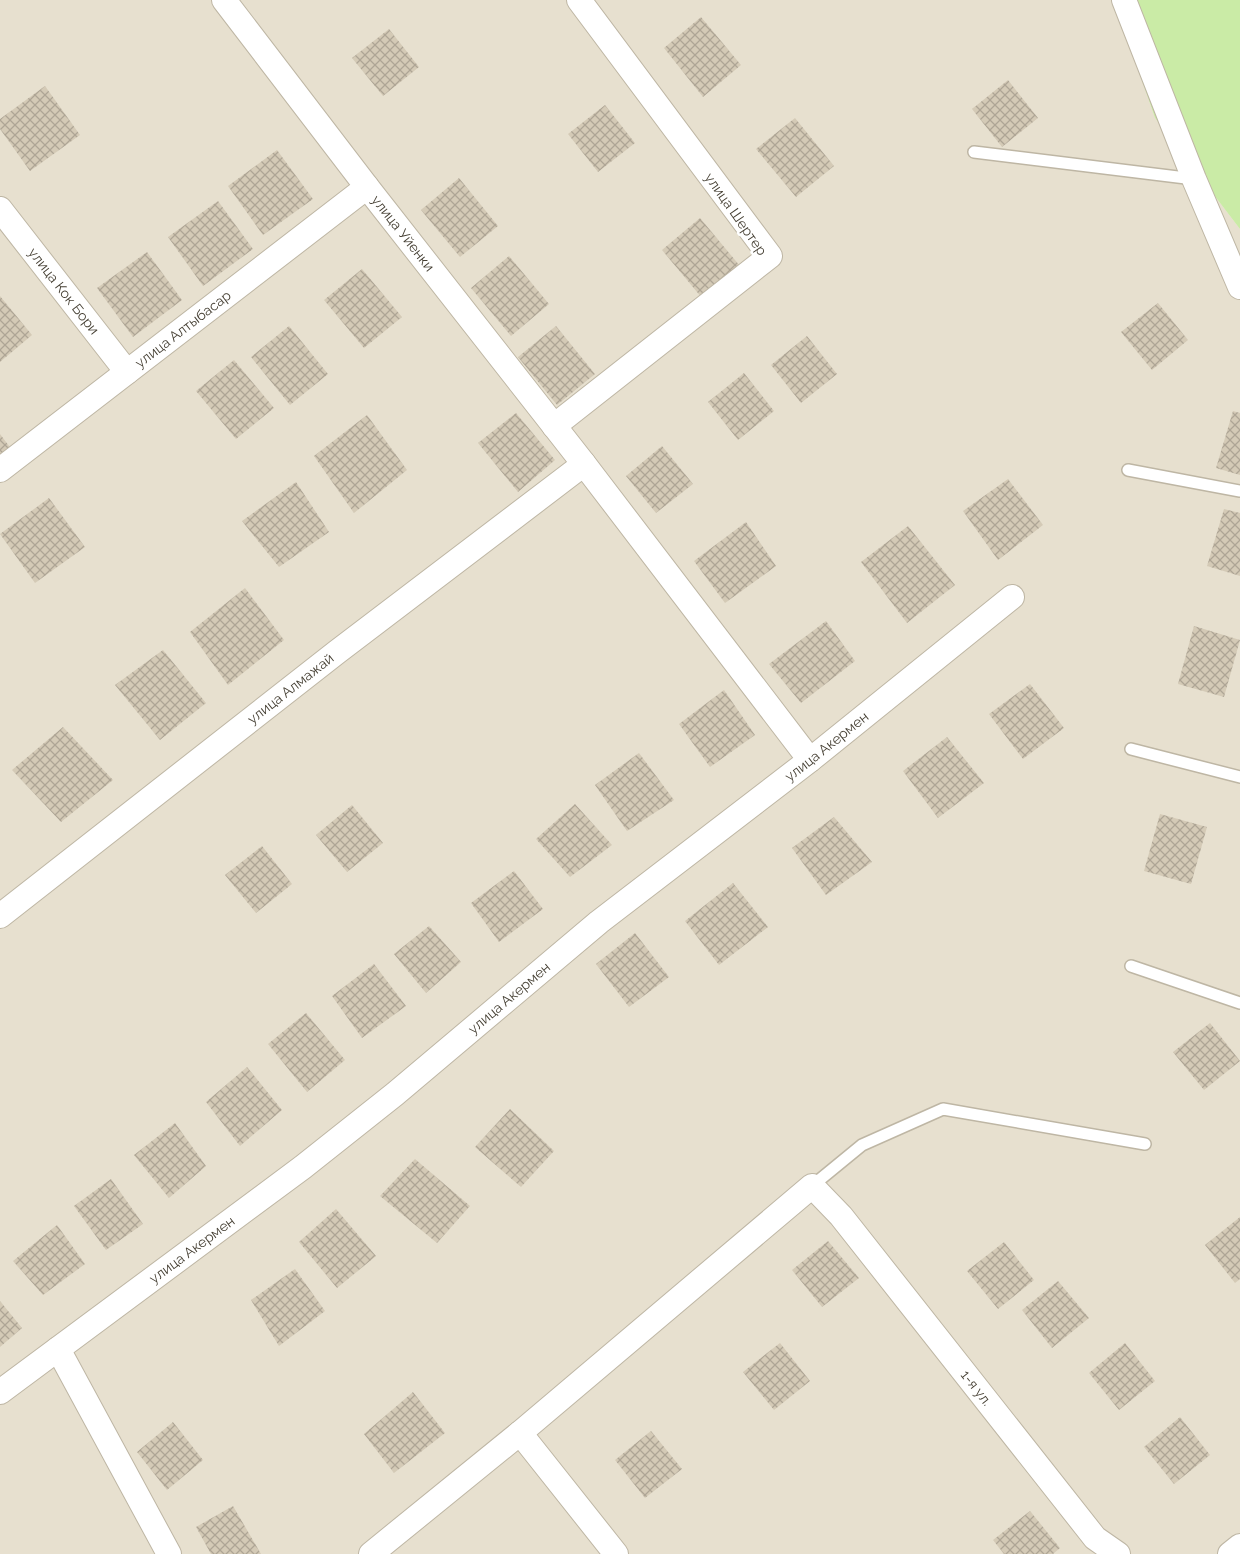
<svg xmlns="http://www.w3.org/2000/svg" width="1240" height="1554" font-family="Raleway,sans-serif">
  <defs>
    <pattern id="building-cross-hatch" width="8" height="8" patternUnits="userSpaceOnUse" patternTransform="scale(1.25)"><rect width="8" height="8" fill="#d4cab6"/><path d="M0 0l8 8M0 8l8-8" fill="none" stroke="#aea595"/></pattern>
  </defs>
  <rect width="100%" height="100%" fill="#f2eee2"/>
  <polygon fill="#e7e0cf" points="0,0 1114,0 1155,118 1240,229 1240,1554 0,1554"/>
  <polygon fill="#caeba6" points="1114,0 1240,0 1240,229 1155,118"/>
  <g fill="url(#building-cross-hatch)">
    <polygon points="701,17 741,65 703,97 664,48"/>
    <polygon points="389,29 419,67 383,96 352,58"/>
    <polygon points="1008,80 1038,118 1002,147 972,109"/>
    <polygon points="45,86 80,135 30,171 0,129 0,119"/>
    <polygon points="605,105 635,143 598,172 568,134"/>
    <polygon points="795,118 834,166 796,197 756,149"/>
    <polygon points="277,150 313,199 263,235 228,186"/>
    <polygon points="459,178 498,226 460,257 421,210"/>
    <polygon points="218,201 253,249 203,286 168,237"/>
    <polygon points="700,218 740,266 702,298 662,250"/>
    <polygon points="147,252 182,300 133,337 97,288"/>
    <polygon points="509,256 549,304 511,336 471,288"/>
    <polygon points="362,269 402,317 364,348 324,300"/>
    <polygon points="0,296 32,335 0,362"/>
    <polygon points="1158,303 1188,340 1152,370 1121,332"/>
    <polygon points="289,326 328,374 290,405 251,357"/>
    <polygon points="556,326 595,374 557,405 518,357"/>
    <polygon points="807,336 837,374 801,403 771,365"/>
    <polygon points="234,360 274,408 236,439 196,391"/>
    <polygon points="744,373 774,411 738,440 708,402"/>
    <polygon points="1233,411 1240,413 1240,475 1216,468"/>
    <polygon points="516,413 555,460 518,492 478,443"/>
    <polygon points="367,415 407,470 354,513 314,456"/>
    <polygon points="0,434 12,450 0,460"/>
    <polygon points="662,446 693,484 656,513 626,476"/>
    <polygon points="1008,479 1043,525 998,560 963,511"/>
    <polygon points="296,482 329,532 279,567 242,521"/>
    <polygon points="49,498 85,547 35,583 0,534"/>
    <polygon points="1224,509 1240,513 1240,576 1207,566"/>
    <polygon points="746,522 776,566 725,603 694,561"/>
    <polygon points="908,526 955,585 907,623 861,562"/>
    <polygon points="245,588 284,640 228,685 190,632"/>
    <polygon points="826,621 855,661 801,703 769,664"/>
    <polygon points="1194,626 1240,640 1224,697 1178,684"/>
    <polygon points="163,650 206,703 160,740 115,685"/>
    <polygon points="1030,684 1064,728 1023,759 989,714"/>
    <polygon points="724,690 755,735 710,767 679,724"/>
    <polygon points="63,727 113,780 61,822 12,770"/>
    <polygon points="947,737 984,783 938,818 903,771"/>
    <polygon points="639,753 674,800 627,831 595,785"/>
    <polygon points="575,804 612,845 570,877 536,839"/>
    <polygon points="352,805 383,843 347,872 316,835"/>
    <polygon points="1160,814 1207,827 1191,884 1144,871"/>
    <polygon points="834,817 872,862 826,895 792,848"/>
    <polygon points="262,846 292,884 256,913 225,875"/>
    <polygon points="514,871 543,909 499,942 471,903"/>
    <polygon points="733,883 768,927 719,965 685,921"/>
    <polygon points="429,926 461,962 426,993 394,954"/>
    <polygon points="635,933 669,977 629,1007 596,964"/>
    <polygon points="374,964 406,1006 362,1038 332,996"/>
    <polygon points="306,1013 345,1060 307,1092 268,1044"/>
    <polygon points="1210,1023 1240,1061 1204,1090 1173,1052"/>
    <polygon points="247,1067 282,1110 240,1146 206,1102"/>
    <polygon points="510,1109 554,1151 521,1187 475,1147"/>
    <polygon points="175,1123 206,1166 169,1198 134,1155"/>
    <polygon points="415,1159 470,1206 437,1243 380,1196"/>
    <polygon points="111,1179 143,1224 106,1250 74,1206"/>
    <polygon points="336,1209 376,1256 337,1288 299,1242"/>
    <polygon points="1240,1217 1240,1279 1235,1283 1205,1245"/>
    <polygon points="57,1225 85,1264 43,1295 13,1261"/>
    <polygon points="828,1241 859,1278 822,1307 792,1270"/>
    <polygon points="1004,1242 1034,1280 998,1309 967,1271"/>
    <polygon points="295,1269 325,1311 279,1346 251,1300"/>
    <polygon points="1058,1281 1089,1318 1052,1348 1022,1310"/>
    <polygon points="0,1301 22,1328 0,1347"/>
    <polygon points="780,1343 810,1381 774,1410 743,1372"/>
    <polygon points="1125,1343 1155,1381 1119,1410 1089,1373"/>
    <polygon points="413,1392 445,1433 394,1473 364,1434"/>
    <polygon points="1180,1417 1210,1455 1174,1484 1144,1447"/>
    <polygon points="173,1422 203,1460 167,1490 137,1452"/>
    <polygon points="651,1431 682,1469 645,1498 615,1460"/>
    <polygon points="233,1506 261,1554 211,1554 196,1527"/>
    <polygon points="1030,1511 1060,1548 1053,1554 1004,1554 993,1540"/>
  </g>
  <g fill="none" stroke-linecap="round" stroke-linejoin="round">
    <defs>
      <g id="service">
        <polyline points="974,152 1194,179"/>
        <polyline points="1128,470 1240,491"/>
        <polyline points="1131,749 1240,777"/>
        <polyline points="1131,966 1240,1003"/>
        <polyline points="812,1186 862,1145 943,1109 1145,1144"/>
      </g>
      <g id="minor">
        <path id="s1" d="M224 0 367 187 584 464 810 760"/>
        <polyline points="1124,0 1194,179 1240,287"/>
        <path id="s2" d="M0 209 127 372"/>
        <polyline points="554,426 770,256 579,0"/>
        <path id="s3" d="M0 470 367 187"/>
        <path id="s4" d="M0 916 337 652 584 464"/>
        <polyline points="58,1349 169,1554"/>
        <path id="s5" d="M0 1392 303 1167 395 1094 599 922 810 760 1012 597"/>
        <polyline points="520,1433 616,1554"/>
        <path id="s6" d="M371 1554 520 1433 812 1186 841 1216 1095 1538 1118 1554"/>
        <polyline points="1230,1554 1240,1546"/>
      </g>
    </defs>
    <use href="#service" stroke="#beb6a4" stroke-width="14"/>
    <use href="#minor" stroke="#beb6a4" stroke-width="26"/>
    <use href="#service" stroke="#fff" stroke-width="11"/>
    <use href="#minor" stroke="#fff" stroke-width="24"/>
  </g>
  <g text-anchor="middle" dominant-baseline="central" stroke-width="5" stroke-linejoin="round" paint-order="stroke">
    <g font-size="14" fill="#443e32" stroke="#fff">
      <text transform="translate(736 214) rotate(55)">улица Шертер</text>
      <text stroke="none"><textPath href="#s1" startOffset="294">улица Уйенки</textPath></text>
      <text stroke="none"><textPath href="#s2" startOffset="104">улица Кок Бори</textPath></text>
      <text stroke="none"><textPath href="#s3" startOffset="231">улица Алтыбасар</textPath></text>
      <text stroke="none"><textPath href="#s4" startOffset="369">улица Алмажай</textPath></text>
      <text stroke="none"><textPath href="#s5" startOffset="1049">улица Акермен</textPath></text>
      <text stroke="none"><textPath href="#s5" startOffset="644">улица Акермен</textPath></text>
      <text stroke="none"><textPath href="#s5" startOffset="239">улица Акермен</textPath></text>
      <text stroke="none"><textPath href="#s6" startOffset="835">1-я ул.</textPath></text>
    </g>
  </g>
</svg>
